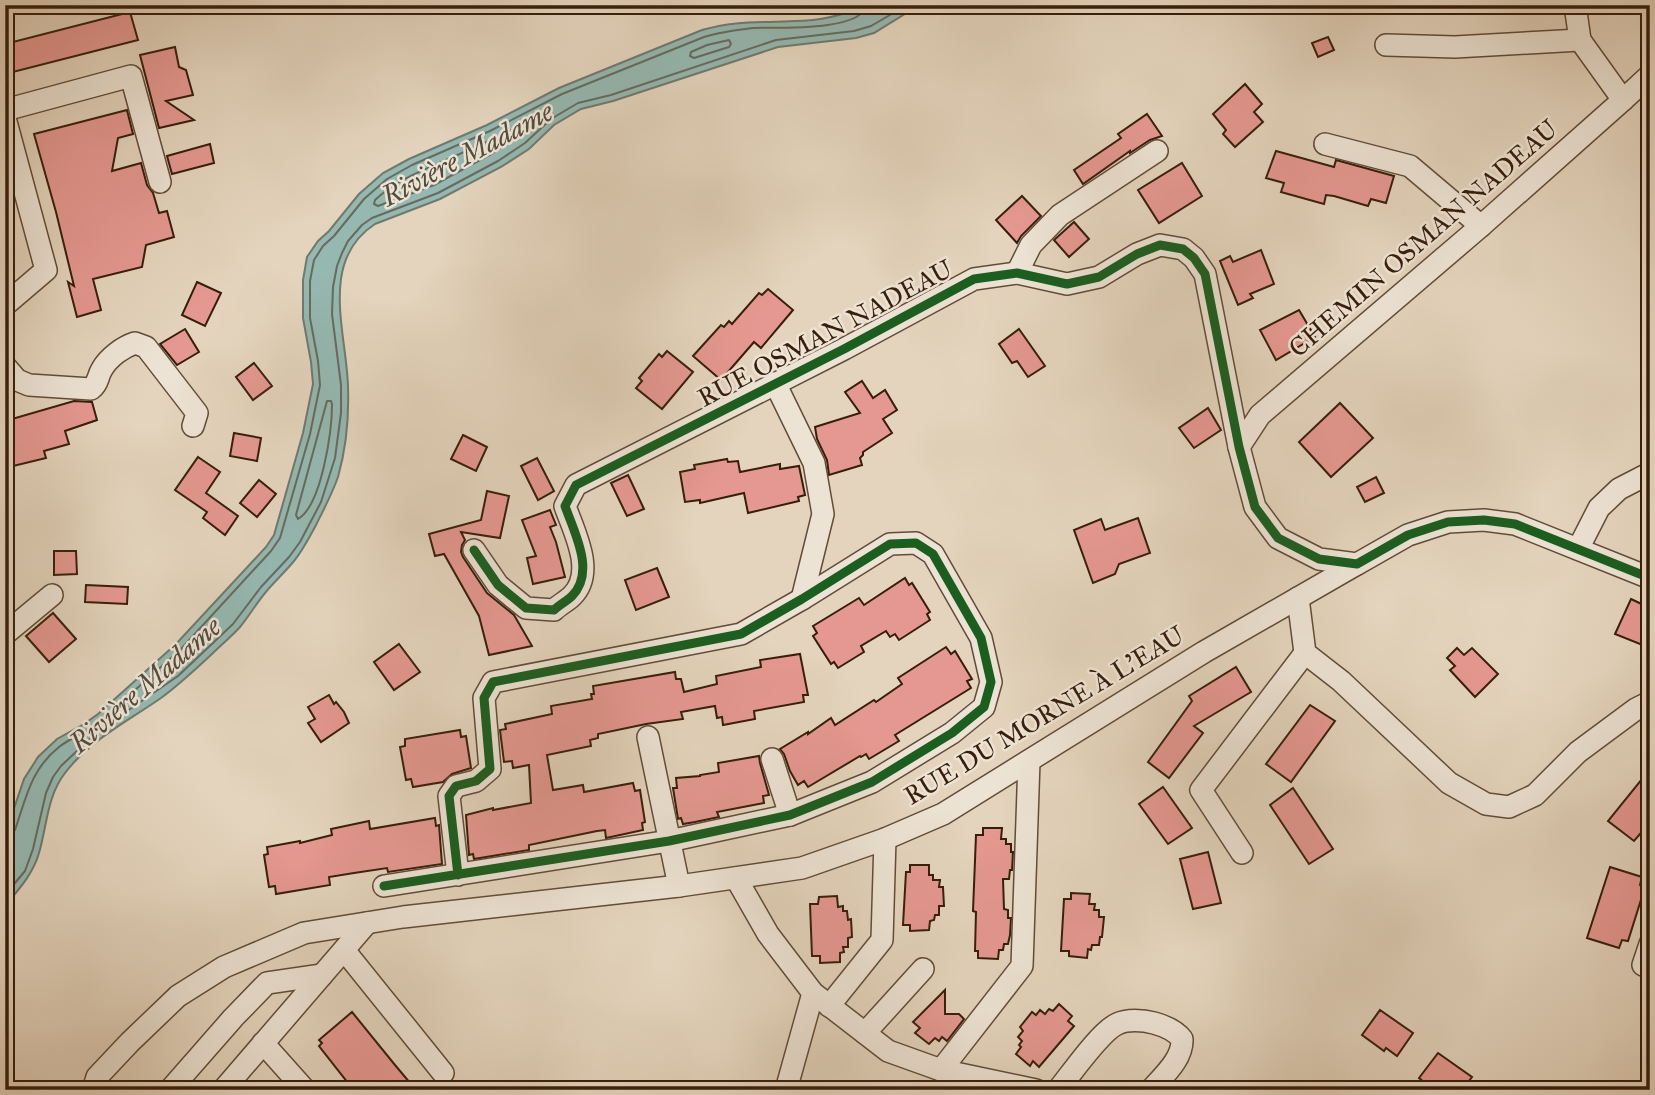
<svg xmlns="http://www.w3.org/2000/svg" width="1655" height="1095" font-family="'IM FELL Great Primer',serif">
  <rect width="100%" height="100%" fill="#e4d4bd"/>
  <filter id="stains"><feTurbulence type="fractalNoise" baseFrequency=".00286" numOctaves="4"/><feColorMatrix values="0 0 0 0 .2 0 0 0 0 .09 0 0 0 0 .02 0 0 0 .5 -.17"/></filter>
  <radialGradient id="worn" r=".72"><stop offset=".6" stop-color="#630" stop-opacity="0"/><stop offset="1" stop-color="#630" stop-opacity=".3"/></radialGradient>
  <path fill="#95b8b1" stroke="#6f7a6f" stroke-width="2" d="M866 5H958L928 8 905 14 874 33 856 38 778 47 613 101 581 109 554 125 529 149 501 167 440 199 375 224C318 261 347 334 348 387 349 417 346 449 338 477 332 494 324 509 316 525 309 538 303 550 294 561 285 572 274 582 265 593 256 604 249 616 240 627 232 636 222 644 213 653 196 669 180 684 161 698 128 721 90 740 65 773 47 796 47 826 39 853 33 874 19 889 5 906V835L24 779 38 757 57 739 84 724 98 714 176 644 266 547 274 535 303 433 313 384 311 362 303 318V280L307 257 318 241 329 231 359 194 383 173 409 159 487 125 559 88 702 30C736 20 761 23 795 21 819 21 844 15 866 5Z"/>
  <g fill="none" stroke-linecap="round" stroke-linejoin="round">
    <g stroke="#666b5e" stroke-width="2">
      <polygon points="729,40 731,44 729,47 694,58 690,56 691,52 707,45"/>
      <path d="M521 125 525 126V131L493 153 434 185 378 206 374 204 375 200C395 181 421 171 446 160 471 149 496 138 521 125Z"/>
      <path d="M327 401H331L332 404C332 430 322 505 298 519L296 515Z"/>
      <path d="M5 835 11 834 15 830C26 798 31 769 59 747 69 739 82 734 93 727H96L97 724 181 649 271 551 280 538 310 434 320 385 318 361 310 318V281L314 260 323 246 334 236 364 199 387 179 412 165 490 131 562 94 704 37C720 32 736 30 753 28 773 27 863 32 866 5"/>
      <polyline points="5,895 25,871 33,849 46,793 53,777 61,766 97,732 98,729 101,729 178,676 233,624 261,587 289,557 300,542 321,502 335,458 341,413 341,385 332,314 333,287 337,266 342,253 348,241 362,225 372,218 438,193 498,161 525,143 551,119 578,103 611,95 776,40 854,31 871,26 902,8 910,5"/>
    </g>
  </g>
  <g fill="#e59891" stroke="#371e0b" stroke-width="2">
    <polygon points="130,12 138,40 5,74 5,44"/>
    <polygon points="1328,37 1334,50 1318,57 1312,43"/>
    <polygon points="175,47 179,67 186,70 193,95 166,101 194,120 159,128 140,55"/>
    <polygon points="1245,84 1262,104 1254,112 1263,122 1235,147 1223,134 1226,130 1213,114"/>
    <polygon points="127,110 133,134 118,138 112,171 141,163 147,185 153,193 159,213 167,211 174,237 146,245 142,267 93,279 101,310 77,317 68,282 74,286 56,212 34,134"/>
    <polygon points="1147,114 1162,136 1150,140 1130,153 1130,151 1083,184 1074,170 1121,138 1118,134"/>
    <polygon points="210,144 214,163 172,174 167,156"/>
    <polygon points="1276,151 1334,167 1336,160 1394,176 1386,203 1371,199 1368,206 1334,196 1326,195 1324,204 1281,192 1284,183 1266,178"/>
    <polygon points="1182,163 1202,196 1159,223 1138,190"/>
    <polygon points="1022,196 1041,216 1021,236 1017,243 996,220"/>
    <polygon points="1074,222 1089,239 1069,257 1054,240"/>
    <polygon points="1261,250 1274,284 1250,294 1253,298 1238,305 1220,261 1230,256 1233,262"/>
    <polygon points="197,282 221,293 205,326 182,315"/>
    <polygon points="768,289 793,310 761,348 754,342 721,380 693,356 721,325 724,327 729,321 732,324 759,293 762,295"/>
    <polygon points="1299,310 1315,337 1276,360 1260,330"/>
    <polygon points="185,329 199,352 177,365 160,344"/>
    <polygon points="1019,329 1045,366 1028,377 1017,361 1012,363 999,344"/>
    <polygon points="667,351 693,372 662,409 636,388 642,381 639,378 659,354 662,357"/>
    <polygon points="254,363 272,386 253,400 236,377"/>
    <polygon points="862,381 873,398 885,390 897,410 883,419 892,433 863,452 863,455 860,458 862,465 829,475 827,460 817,439 815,427 860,413 845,392"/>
    <polygon points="74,401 92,402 97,420 65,431 69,444 44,451 46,458 5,468 5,421"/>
    <polygon points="1340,403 1373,438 1331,477 1299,442"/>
    <polygon points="1208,408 1221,430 1194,448 1179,428"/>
    <polygon points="234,433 261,438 257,461 230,456"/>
    <polygon points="463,435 487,447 476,471 451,459"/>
    <polygon points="198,457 220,472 206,493 238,516 225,535 203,518 207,512 175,490"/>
    <polygon points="537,458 554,491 538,500 521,466"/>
    <polygon points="727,459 728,462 738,461 740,472 780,464 780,469 799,466 805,495 798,497 799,501 748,513 744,493 700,503 700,500 685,502 680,472 695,469 694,465"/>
    <polygon points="628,475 644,509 627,516 611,483"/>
    <polygon points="1376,477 1384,493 1365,502 1357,487"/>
    <polygon points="259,480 276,494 257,517 240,503"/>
    <polygon points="487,491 509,496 500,538 461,532 465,540 462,545 461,552 463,557 487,593 514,615 532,646 489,655 479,616 444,554 435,556 429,534 481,520"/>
    <polygon points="550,510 556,525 550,527 556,542 565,577 533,584 527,558 536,556 522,520"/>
    <polygon points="1138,518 1150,553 1119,564 1115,574 1093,583 1074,530 1101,519 1105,530"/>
    <polygon points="54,551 76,551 77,574 54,575"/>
    <polygon points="657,568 669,597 636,610 625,580"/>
    <polygon points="905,578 909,585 912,583 930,612 927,614 930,620 899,640 895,634 890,637 886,631 861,646 864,652 838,668 834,662 831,664 813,636 817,633 813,626 859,598 864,605"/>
    <polygon points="86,585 128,587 127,604 85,602"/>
    <polygon points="1631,599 1650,608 1650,648 1615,634"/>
    <polygon points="53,613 76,639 49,662 26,636"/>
    <polygon points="399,644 420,672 394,690 374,662"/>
    <polygon points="946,647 951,654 955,651 972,679 967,681 971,688 895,735 899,741 869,759 866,754 861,757 860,756 808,787 804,781 798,785 790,771 784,754 780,749 808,732 808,734 831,718 835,725 874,700 876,702 902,684 898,678"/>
    <polygon points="1457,648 1464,655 1472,648 1498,674 1475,697 1450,670 1455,666 1447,658"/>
    <polygon points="800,654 808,695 803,695 804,702 754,711 755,719 723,725 722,717 717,718 715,706 681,712 683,719 646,724 598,734 598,738 590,740 591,746 547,755 553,790 583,785 584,792 633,783 635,791 640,790 645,822 642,823 643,830 606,838 605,830 597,831 529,845 529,850 474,859 473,854 469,855 466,815 493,808 493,810 531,803 529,765 513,768 512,761 504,762 500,730 506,729 505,724 552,714 551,706 592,699 591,694 594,694 593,686 675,672 676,679 681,679 684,692 717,684 716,676 761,667 760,660"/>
    <polygon points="1236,667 1251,692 1194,726 1203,733 1169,778 1148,762 1192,701 1189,696"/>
    <polygon points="329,695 334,704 336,702 344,712 349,723 321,742 308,723 315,719 308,707"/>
    <polygon points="1310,705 1335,721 1291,782 1266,764"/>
    <polygon points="460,730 461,737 466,736 471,768 452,774 443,782 413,787 411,779 406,780 400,747 405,746 405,739"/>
    <polygon points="759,756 760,763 769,795 763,796 764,803 717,812 719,817 695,822 683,824 681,818 678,819 673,788 677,788 676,778 700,776 700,775 719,772 718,763"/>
    <polygon points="1650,769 1650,842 1640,834 1634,841 1608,821"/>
    <polygon points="1163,787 1192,828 1168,844 1139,804"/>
    <polygon points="1293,788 1333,849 1309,864 1270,805"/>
    <polygon points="435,818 436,826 439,825 442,864 388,872 387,868 354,873 329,877 330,885 276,894 275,886 269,887 264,855 268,854 267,847 300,841 300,843 332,835 331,829 369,821 370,829"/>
    <polygon points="983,828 1002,828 1001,839 1006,839 1006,844 1011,844 1011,852 1013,852 1012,870 1010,870 1009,879 1003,879 1004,909 1008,910 1008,918 1011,918 1010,935 1008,944 1004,944 1003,950 999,950 998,959 978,958 978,951 975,951 976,912 973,911 976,835 983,835"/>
    <polygon points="1208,852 1221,903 1193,909 1180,859"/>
    <polygon points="910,865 929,865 929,875 933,875 933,880 940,880 939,887 943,887 944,906 939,906 939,915 935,915 934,920 930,921 929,930 910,931 910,925 903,925 906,872 910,872"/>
    <polygon points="1610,867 1642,877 1640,885 1645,887 1628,941 1622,940 1619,948 1587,938"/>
    <polygon points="1071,893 1090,894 1089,904 1095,904 1094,910 1099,910 1099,917 1104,917 1102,937 1100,937 1099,945 1092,945 1091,950 1088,949 1087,958 1069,956 1069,951 1061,951 1064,899 1071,899"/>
    <polygon points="837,896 838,907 843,906 843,911 847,911 848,920 851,919 852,937 848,938 848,947 843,947 844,952 840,953 840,962 820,963 820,956 812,956 810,904 818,904 819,897"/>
    <polygon points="945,990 945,1014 959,1014 964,1019 947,1041 942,1037 939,1041 935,1038 929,1044 915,1033 920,1028 913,1022"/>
    <polygon points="1059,1004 1072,1016 1068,1021 1074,1026 1039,1067 1033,1061 1030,1066 1016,1054 1021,1047 1019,1045 1022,1041 1018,1037 1023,1031 1020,1027 1032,1012 1036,1015 1040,1010 1045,1014 1049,1009 1053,1011"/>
    <polygon points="1380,1010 1413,1033 1397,1056 1386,1048 1384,1051 1362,1035"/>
    <polygon points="352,1012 395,1065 416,1090 361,1090 352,1088 319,1046 322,1043 319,1040"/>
    <polygon points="1438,1053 1472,1077 1462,1090 1434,1090 1419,1078"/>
  </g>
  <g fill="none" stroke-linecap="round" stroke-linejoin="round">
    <defs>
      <g id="minor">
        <polyline points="1575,5 1580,40 1623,100"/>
        <polyline points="1386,45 1455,47 1580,40"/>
        <polyline points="5,110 131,76 160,182"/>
        <polyline points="5,118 46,270 5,305"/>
        <polyline points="1325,144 1410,166 1481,226"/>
        <polyline points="1017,273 1031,245 1060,215 1157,151"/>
        <path d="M5 366 17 380 29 385 91 389C99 383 97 377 102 369 109 357 123 347 135 343L146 347 197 413 193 426"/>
        <polyline points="775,383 814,463 823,514 802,599"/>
        <polyline points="1239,447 1260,415 1481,226 1623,100 1650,75"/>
        <polyline points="1578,549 1599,508 1619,489 1650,473"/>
        <path d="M474 550 498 585 526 608 554 610C559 605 567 601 572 596 596 572 574 532 565 506L576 485 844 349 974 279 1017 273 1067 284 1099 277 1137 254 1160 245 1183 249 1194 258 1205 274 1239 447 1255 507 1278 538 1319 559 1357 564 1408 535 1448 522 1484 520 1515 524 1650 578"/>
        <polyline points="1298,598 1305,653 1341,681 1449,783 1486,804 1509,807 1535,795 1578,752 1636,709 1650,702"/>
        <polyline points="5,634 52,595"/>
        <polyline points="648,737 679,886"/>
        <polyline points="772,759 790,815"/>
        <polyline points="1242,853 1201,790 1305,653"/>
        <polyline points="736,878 768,934 813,993 888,1051 941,1070 1036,1090"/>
        <polyline points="384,886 669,841 790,815 872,782 952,733 984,707 991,682 981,638 933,554 916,543 890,544 802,599 741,634 493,682 484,698 490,769 476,781 456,786 449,796 458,875"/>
        <polyline points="344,950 443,1073"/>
        <polyline points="1643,965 1650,944"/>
        <polyline points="829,1006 882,940 885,839"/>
        <polyline points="865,1033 923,969"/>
        <polyline points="263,1043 305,1090"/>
        <polyline points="941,1070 1022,966 1029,761"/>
        <polyline points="93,1090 97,1077 130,1042 178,996 224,967 304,933 403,917 679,886 802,868 885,839 943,814 1204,652 1357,564"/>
        <polyline points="170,1090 233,1018 267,983 322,975"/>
        <polyline points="223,1090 367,923"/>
        <polyline points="786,1090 813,993"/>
        <path d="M1058 1090C1071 1074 1100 1032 1117 1024 1127 1019 1143 1020 1154 1023 1165 1026 1175 1030 1182 1039 1183 1059 1163 1076 1151 1090"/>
      </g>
    </defs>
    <use href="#minor" stroke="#624c38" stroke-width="24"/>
    <use href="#minor" stroke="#ede3d4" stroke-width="21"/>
    <defs>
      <g id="cycleway">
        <path d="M474 550 498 585 526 608 554 610C559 605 567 601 572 596 596 572 574 532 565 506L576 485 844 349 974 279 1017 273 1067 284 1099 277 1137 254 1160 245 1183 249 1194 258 1205 274 1239 447 1255 507 1278 538 1319 559 1357 564 1408 535 1448 522 1484 520 1515 524 1650 578"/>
        <polyline points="384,886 669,841 790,815 872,782 952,733 984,707 991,682 981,638 933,554 916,543 890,544 802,599 741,634 493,682 484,698 490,769 476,781 456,786 449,796 458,875"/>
      </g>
    </defs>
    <use href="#cycleway" stroke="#ede3d4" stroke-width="13"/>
    <use href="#cycleway" stroke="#1b5e20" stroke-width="9"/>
  </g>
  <g text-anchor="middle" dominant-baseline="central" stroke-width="5" stroke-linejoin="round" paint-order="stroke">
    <g font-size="26" fill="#371e0b" stroke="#ede3d4">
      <text transform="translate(1423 238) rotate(-41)">CHEMIN OSMAN NADEAU</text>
      <text transform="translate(825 333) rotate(-28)">RUE OSMAN NADEAU</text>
      <text transform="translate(1044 715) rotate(-31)">RUE DU MORNE À L'EAU</text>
    </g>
    <g font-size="28" font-style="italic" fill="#534c3d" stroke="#ede3d4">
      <text transform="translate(467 154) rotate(-28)">Rivière Madame</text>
      <text transform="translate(145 685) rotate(-41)">Rivière Madame</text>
    </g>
  </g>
  <rect width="1655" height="1095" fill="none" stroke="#e4d4bd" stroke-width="28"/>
  <rect x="7" y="7" width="1641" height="1081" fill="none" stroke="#371e0b" stroke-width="3.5"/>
  <rect x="14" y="14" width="1627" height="1067" fill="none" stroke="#371e0b" stroke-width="2"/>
  <rect width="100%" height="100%" filter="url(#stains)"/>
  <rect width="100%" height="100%" fill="url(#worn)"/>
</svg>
